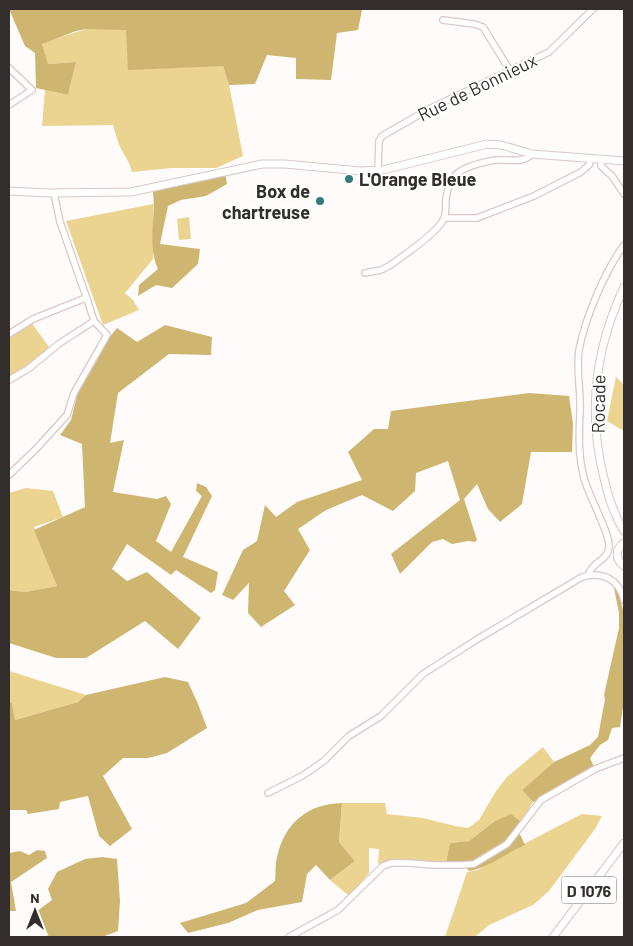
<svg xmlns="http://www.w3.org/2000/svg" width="633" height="946" font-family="Barlow,sans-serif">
  <rect width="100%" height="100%" fill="#fefbfa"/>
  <g fill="#ebd390">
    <polygon points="86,29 126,29 223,66 229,85 243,156 216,168 171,168 132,172 129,163 119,145 113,125 42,126 45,90 68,95 76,62 47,64 42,43"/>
    <polygon points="153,204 153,259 125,293 133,300 139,310 103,325 66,221"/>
    <polygon points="189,217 191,239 179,240 177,219"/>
    <polygon points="31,322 49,347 33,362 9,377 9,338"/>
    <polygon points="616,377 624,385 624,431 607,421"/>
    <polygon points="26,488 53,491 63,517 34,527 57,586 25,592 9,590 9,493"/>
    <polygon points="9,671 86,695 78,702 15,720 12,703 9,702"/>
    <polygon points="543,747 554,762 522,790 533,802 521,822 495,821 469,841 450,843 446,862 393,861 378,864 379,849 369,848 369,873 349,896 330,880 355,861 339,842 342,803 385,803 387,814 423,818 455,826 468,828 479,820 496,791 507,777"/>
    <polygon points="582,814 602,816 595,829 549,891 533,905 489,925 475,937 445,937 467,872 478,870 510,851"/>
  </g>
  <g fill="#cfb670">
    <polygon points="9,9 364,9 362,10 358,30 337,33 331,80 296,79 296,58 267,55 255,84 229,85 223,66 128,70 126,30 86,29 76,31 42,44 48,64 76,62 68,95 36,88 35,53 25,46"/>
    <path d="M225 172 227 184 206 196 181 200 168 206 160 244 200 249 198 264 172 288 156 285 138 296 139 285 158 269C147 246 156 217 153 192Z"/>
    <polygon points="165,325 212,337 211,355 169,354 118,393 110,443 124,440 113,492 157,499 166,496 171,504 156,541 171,552 202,496 196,491 197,483 206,487 212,496 183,557 218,572 215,590 211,593 176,570 171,575 127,544 112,569 127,581 147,572 201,618 178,649 145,621 86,658 56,658 9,643 9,590 25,592 57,586 34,530 85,507 82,444 60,435 71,420 79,388 109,338 117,328 137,342"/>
    <polygon points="529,393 569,396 573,424 572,452 531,452 522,504 500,522 488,509 477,484 464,499 477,540 475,542 468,541 452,544 443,539 432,542 400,574 391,554 460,500 448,461 416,473 415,491 393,511 362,495 326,510 298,529 310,550 284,591 295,605 261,627 248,613 249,583 233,600 222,595 243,550 257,541 265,505 276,517 297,502 362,480 348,452 374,429 388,429 391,411"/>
    <polygon points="614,588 618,590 624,614 624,701 620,727 612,728 608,740 600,745 590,758 595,769 541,800 533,802 522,790 554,762 590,745 598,737 605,699 604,695 619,628 619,613"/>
    <polygon points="165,677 188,682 198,704 207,728 167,753 148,758 123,758 103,776 132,829 110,846 99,836 88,796 60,802 59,809 28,814 26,810 9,810 9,702 12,703 15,720 78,702 86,695"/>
    <path d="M342 803 339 842 355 861 330 880 316 865 307 874 302 902 258 910 228 923 188 933 180 923 246 903 275 881C276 873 275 864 277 857 285 823 307 804 342 803Z"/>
    <path d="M511 814 521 822 519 832 525 845C506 853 489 868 469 871L463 863 446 862 450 843 469 841 495 821Z"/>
    <polygon points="37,850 45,851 47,858 11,882 16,911 9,911 9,853 20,851 29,855"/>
    <polygon points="102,857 117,859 120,901 118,931 102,937 49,937 37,926 33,914 52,900 48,889 57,872 85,859"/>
  </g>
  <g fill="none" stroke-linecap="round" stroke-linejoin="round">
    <defs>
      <g id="minor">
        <polyline points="443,20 474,24 483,27 509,69"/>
        <polyline points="9,68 32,90 9,105"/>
        <polyline points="601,160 601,166 612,176 624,194"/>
        <polyline points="378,170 379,141 382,136 431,108 549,52 593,9"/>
        <polyline points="54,193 60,222 87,299"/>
        <polyline points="445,218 477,218 534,196 581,172 589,165 591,159"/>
        <path d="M365 273 381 270 389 266C403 256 439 232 444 218 447 212 445 205 446 199 447 190 451 177 459 172 469 165 484 162 496 160 508 159 523 164 532 154"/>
        <polyline points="9,334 33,319 83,299 87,299 94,321 107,335 74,393 67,415 36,449 9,475"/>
        <polyline points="9,380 28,369 60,343 94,321"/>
        <path d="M588 575C593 561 609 560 609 546 610 534 588 494 584 478 578 455 579 435 580 411 581 391 576 369 579 350 585 318 605 271 624 245"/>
        <path d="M268 793 302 776 324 761 349 736 381 716 423 674 476 640 582 577C602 571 619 579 624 600"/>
        <polyline points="289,937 338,910 383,866 391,863 410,863 433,865 462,865 474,864 507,844 541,800 595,769 624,758"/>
      </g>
      <g id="major">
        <polyline points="9,191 50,193 131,192 262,164 285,164 360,171 383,170 487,144 501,145 532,154 624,161"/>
        <path d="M624 287C596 347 587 412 604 478 608 496 614 515 624 531"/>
        <path d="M624 543C615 549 615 559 624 566"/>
        <polyline points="553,937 624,843"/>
      </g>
    </defs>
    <use href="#minor" stroke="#d9c8c7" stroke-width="8"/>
    <use href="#major" stroke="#d9c8c7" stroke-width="9"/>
    <use href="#minor" stroke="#fff" stroke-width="5.5"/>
    <use href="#major" stroke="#fff" stroke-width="7"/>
  </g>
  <g fill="#347c78" stroke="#fff" stroke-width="2">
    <circle cx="349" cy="179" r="5"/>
    <circle cx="320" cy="201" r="5"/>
  </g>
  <g text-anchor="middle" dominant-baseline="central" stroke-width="4" stroke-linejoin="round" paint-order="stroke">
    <rect fill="#fff" stroke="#706c6b" stroke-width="1" x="561.5" y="876.5" width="55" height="27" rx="4"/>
    <g font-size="16" font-weight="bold" fill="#332d2c">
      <text x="589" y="890">D 1076</text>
    </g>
    <g font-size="18" fill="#332d2c" stroke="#fff">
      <text transform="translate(477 87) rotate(-26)">Rue de Bonnieux</text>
      <text transform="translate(598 404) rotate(-89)">Rocade</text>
    </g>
    <g font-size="18" font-weight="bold" fill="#332d2c" stroke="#fff" text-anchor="start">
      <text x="359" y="179">L'Orange Bleue</text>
      <text x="310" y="191" text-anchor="end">Box de<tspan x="310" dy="21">chartreuse</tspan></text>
    </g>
  </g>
  <rect width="633" height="946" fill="none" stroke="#332d2c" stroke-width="20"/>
  <g transform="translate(35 911)" stroke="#ffffff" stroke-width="4" paint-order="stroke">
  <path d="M0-4L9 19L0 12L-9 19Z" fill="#332d2c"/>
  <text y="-8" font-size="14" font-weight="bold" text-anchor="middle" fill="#332d2c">N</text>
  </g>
</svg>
